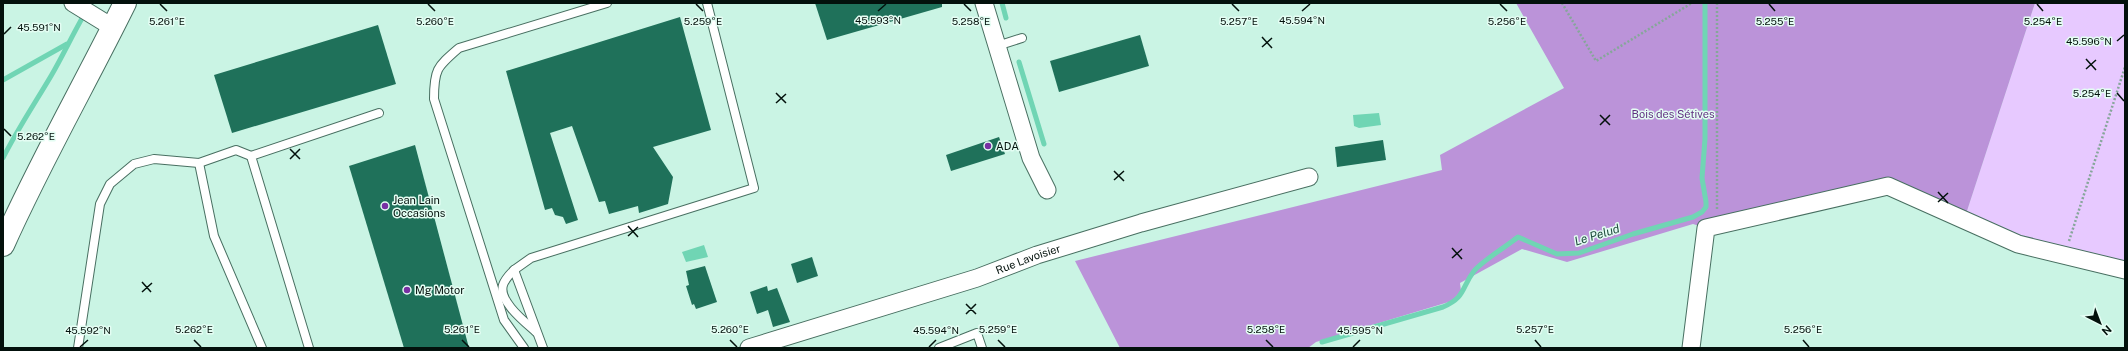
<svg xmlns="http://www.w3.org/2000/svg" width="2128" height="351" font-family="'Public Sans',sans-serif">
  <rect width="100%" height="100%" fill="#caf4e4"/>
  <polygon fill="#e7c9ff" points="2035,3 2125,3 2125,266 1964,220"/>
  <polygon fill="#bb93d9" points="1516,3 2035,3 1964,220 1888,186 1706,228 1693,224 1567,262 1522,249 1460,283 1461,291 1452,301 1316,342 1308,348 1120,348 1075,261 1442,170 1440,155 1564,88"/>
  <g fill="#70d5b4">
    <polygon points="1379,113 1381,125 1359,128 1354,126 1353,115"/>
    <polygon points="704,245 708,257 686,262 682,252"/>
  </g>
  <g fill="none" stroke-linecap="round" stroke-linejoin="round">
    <g stroke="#70d5b4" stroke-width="5">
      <polyline points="1002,3 1006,18"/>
      <polyline points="1019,62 1044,144"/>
      <polyline points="3,80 67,44"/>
      <path d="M3 158C17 130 35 103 51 76 65 52 76 27 91 3"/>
      <path d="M1322 342 1443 307C1466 297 1461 288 1474 271 1482 261 1507 246 1518 237L1557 254 1579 253 1633 234 1693 217 1702 212 1706 207V202L1702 178 1705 139V3"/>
    </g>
  </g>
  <g fill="#1f715a">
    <polygon points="815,3 942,3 942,7 827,40"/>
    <polygon points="680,17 711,130 653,147 673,177 668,204 639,213 638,206 609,214 605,201 599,202 572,126 550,133 578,220 566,224 563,217 555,215 552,208 545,210 506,71"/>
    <polygon points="378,25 396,84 232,133 214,75"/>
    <polygon points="1140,35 1149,66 1059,92 1050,61"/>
    <polygon points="999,137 1005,154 951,171 946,155"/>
    <polygon points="1383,140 1386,160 1337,167 1335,147"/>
    <polygon points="415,145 469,348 404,348 349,166"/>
    <polygon points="812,257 818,276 797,283 791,264"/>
    <polygon points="705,266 717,302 696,309 694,304 692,305 686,286 689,285 686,271"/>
    <polygon points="767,286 768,291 777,288 790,322 773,327 768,310 757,314 750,292"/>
  </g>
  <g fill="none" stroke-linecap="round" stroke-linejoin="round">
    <defs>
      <g id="lane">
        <polyline points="997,46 1022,38"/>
        <polyline points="199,163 214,236 262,348"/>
        <path d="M514 270C510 274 505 279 503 285 498 301 525 322 536 332"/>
        <polyline points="78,348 100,204 110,184 134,164 154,159 199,163 236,150 251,156"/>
        <polyline points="309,348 251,156 379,113"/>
        <path d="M524 348 504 320 434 99C434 69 437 67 459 48L607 3"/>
        <polyline points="543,348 514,270 531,258 754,188 707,3"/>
        <polyline points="939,348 977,333 982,348"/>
      </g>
      <g id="street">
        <polyline points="73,3 112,27"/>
        <polyline points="984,3 1031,158 1047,190"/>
        <path id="s1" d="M749 348 977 278 1037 255 1141 223 1309 177"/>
        <polyline points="1691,348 1706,228 1888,186 2018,244 2125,270"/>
      </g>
      <path id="secondary" d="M3 245C40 162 85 84 125 3"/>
    </defs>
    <use href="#lane" stroke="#486f61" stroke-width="10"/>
    <use href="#street" stroke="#486f61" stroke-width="19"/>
    <use href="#secondary" stroke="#486f61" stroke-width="24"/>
    <g stroke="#86a69a" stroke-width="2.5" stroke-dasharray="2 2" stroke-linecap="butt">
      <polyline points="1562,3 1596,61 1692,3"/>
      <polyline points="1717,3 1717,209"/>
      <polyline points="2069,241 2125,67"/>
    </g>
    <use href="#lane" stroke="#fff" stroke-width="8"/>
    <use href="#street" stroke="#fff" stroke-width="17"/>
    <use href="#secondary" stroke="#fff" stroke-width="22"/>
  </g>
  <path fill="none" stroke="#03110c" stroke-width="1.5" d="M160 4 167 11M428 4 435 11M696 4 703 11M964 4 971 11M1232 4 1239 11M1500 4 1507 11M1769 4 1775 11M2037 4 2043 11M878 11 886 4M1302 11 1310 4M4 34 11 27M1262 37 1272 48M2117 41 2124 35M1262 47 1272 38M2086 59 2096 70M2086 69 2096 60M776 93 786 103M2117 93 2124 101M776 103 786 94M1600 115 1610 125M1600 125 1610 115M4 129 11 136M290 149 300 159M290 159 300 149M1114 171 1124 181M1114 180 1124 171M1938 192 1948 203M1938 202 1948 193M628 226 638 237M628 236 638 227M1452 248 1462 259M1452 258 1462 249M142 282 151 292M142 292 152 283M966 304 976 314M966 314 976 304M194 340 201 347M462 340 469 347M730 340 737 347M998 340 1005 347M1266 340 1273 347M1535 340 1541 347M1803 340 1809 347M80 347 88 340M929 347 936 340M1353 347 1360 340"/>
  <g fill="#7830a3" stroke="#e4fdf3" stroke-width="1.5">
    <circle cx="988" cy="146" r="4"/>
    <circle cx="385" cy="206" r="4"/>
    <circle cx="407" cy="290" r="4"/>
  </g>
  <g text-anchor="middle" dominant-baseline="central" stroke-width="3" stroke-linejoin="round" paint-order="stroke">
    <g font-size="11" fill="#612f81" stroke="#e4fdf3">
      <text x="1673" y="114">Bois des Sétives</text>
    </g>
    <g font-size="11" fill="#03110c" stroke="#e4fdf3" text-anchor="start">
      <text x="996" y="146">ADA</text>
      <text x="393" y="200">Jean Lain<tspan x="393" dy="13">Occasions</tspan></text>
      <text x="415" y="290">Mg Motor</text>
    </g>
    <g font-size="11" fill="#03110c" stroke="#e4fdf3">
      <text stroke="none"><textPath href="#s1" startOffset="293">Rue Lavoisier</textPath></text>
    </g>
    <g font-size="12" font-style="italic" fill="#1f4b3d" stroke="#e4fdf3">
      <text transform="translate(1597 235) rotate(-17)">Le Pelud</text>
    </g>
  </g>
  <g font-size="10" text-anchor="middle" fill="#03110c" stroke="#e4fdf3" stroke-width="3" stroke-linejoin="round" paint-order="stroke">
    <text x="878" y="24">45.593°N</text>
    <text x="1302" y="24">45.594°N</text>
    <text x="167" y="25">5.261°E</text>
    <text x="435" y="25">5.260°E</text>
    <text x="703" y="25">5.259°E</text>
    <text x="971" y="25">5.258°E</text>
    <text x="1239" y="25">5.257°E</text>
    <text x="1507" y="25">5.256°E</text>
    <text x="1775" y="25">5.255°E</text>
    <text x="2043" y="25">5.254°E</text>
    <text x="39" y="31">45.591°N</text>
    <text x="2089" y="45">45.596°N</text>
    <text x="2092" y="97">5.254°E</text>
    <text x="36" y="140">5.262°E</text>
    <text x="194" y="333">5.262°E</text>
    <text x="462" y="333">5.261°E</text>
    <text x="730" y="333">5.260°E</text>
    <text x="998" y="333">5.259°E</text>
    <text x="1266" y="333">5.258°E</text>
    <text x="1535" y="333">5.257°E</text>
    <text x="1803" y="333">5.256°E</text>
    <text x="88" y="334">45.592°N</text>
    <text x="936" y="334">45.594°N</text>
    <text x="1360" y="334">45.595°N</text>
  </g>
  <rect width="2128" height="351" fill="none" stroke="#03110c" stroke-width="8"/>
  <g transform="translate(2100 323) rotate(138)" stroke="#e4fdf3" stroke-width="3" paint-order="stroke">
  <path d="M0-3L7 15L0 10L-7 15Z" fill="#03110c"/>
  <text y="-6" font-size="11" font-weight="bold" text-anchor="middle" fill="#03110c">N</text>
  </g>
</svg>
